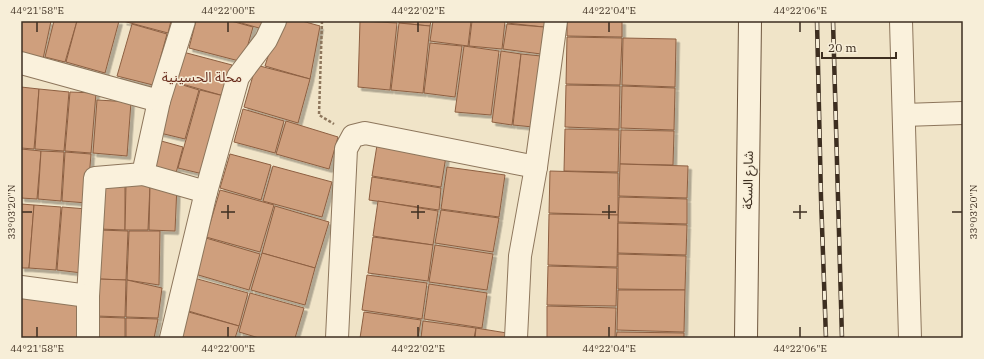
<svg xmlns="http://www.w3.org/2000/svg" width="984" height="359" font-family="'IBM Plex Serif','Noto Sans Arabic',serif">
  <defs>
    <filter id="shadow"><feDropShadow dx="3.5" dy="3.5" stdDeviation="0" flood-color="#0004"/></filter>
  </defs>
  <rect width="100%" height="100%" fill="#f0e4c8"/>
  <g fill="#cf9f7d" stroke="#8d5f41" filter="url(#shadow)">
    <polygon points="21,21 51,21 43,59 21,54"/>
    <polygon points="54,21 77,21 65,62 45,57"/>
    <polygon points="77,21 119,21 105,73 66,62"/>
    <polygon points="123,21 171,21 168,33"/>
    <polygon points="196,21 231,21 253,27 243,62 189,48"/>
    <polygon points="234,21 264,21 259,28"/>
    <polygon points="279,21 302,21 320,26 310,79 265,66"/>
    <polygon points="360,21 397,23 390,90 358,87"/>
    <polygon points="399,21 431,21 430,26 399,23"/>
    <polygon points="433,21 471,21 468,46 430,41"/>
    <polygon points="472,21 505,21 502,49 469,46"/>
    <polygon points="507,21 545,21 544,27 507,23"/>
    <polygon points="567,21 622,21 622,37 567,36"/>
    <polygon points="399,23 430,26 423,93 391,90"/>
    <polygon points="132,24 167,34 153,85 117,76"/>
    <polygon points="507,24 544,27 541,54 503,49"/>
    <polygon points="567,37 622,38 620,85 566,84"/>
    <polygon points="623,38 676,39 675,87 622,85"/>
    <polygon points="430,43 462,46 455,97 424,93"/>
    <polygon points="464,46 499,51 491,115 455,112"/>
    <polygon points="501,51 521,54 512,125 492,122"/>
    <polygon points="183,52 232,65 224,96 175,82"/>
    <polygon points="521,54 541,56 533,127 513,125"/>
    <polygon points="256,65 310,79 298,123 244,107"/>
    <polygon points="173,82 199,90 185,139 160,133"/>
    <polygon points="566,85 620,86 619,129 565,127"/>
    <polygon points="622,86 675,88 674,130 621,128"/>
    <polygon points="21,87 39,89 34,149 21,148"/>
    <polygon points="39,89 69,92 64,151 35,149"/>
    <polygon points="200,90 224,96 203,174 178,168"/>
    <polygon points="70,92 96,93 91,153 65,151"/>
    <polygon points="97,100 131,102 127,156 93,153"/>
    <polygon points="243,109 284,121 275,153 234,142"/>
    <polygon points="286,121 338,137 329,169 276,154"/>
    <polygon points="565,129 619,130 618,172 564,171"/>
    <polygon points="621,130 674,131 673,165 620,164"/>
    <polygon points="154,139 183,147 176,173 147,165"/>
    <polygon points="378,139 447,150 441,187 372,176"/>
    <polygon points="21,149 41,151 37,199 21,198"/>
    <polygon points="41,151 64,152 61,201 38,199"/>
    <polygon points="65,152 91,154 87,203 62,201"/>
    <polygon points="230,154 271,165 261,200 220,188"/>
    <polygon points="620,164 688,166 687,198 619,196"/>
    <polygon points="273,166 332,182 322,217 263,201"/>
    <polygon points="447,167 505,175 499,217 441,209"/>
    <polygon points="550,171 618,173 618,215 549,213"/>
    <polygon points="372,177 441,188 439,210 369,200"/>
    <polygon points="100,184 125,184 125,230 99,229"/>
    <polygon points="126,184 150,185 148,230 125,230"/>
    <polygon points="150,185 177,185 175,231 149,230"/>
    <polygon points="220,190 274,205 260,252 206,237"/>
    <polygon points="619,197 687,199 687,224 618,222"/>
    <polygon points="378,201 438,211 433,245 373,236"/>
    <polygon points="21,204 34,205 29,268 21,268"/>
    <polygon points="34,205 61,207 56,270 29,268"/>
    <polygon points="275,206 329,222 315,268 262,253"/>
    <polygon points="62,207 87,209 82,273 57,270"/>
    <polygon points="441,210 499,218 493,252 435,243"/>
    <polygon points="549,214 618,215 617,267 548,265"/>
    <polygon points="618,223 687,225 686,255 618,253"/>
    <polygon points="99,230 128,231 126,280 98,279"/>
    <polygon points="129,231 160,231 159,285 127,280"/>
    <polygon points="373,237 433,245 428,281 368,273"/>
    <polygon points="206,238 260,254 249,290 195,274"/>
    <polygon points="435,245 493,254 487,290 429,282"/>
    <polygon points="262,253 315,268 305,305 251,290"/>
    <polygon points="618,254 686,256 685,290 618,289"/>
    <polygon points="548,266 617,268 616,306 547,305"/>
    <polygon points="367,275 427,283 422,319 362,310"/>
    <polygon points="194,278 248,293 239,326 185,310"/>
    <polygon points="98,279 126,280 125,317 96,316"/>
    <polygon points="127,280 162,288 158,318 126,317"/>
    <polygon points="429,284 487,293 482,328 424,319"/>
    <polygon points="21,288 81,295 78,338 21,338"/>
    <polygon points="618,290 685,290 684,332 617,330"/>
    <polygon points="250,293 304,308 295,338 259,338 239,332"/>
    <polygon points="547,306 616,308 615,338 547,338"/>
    <polygon points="185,311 239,326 235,338 185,338 178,337"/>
    <polygon points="364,312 421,320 418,338 360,338"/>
    <polygon points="96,317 125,318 125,338 95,338"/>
    <polygon points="126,318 158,319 154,338 126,338"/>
    <polygon points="423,321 476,328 474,338 421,338"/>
    <polygon points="476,328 513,334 512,338 475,338"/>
    <polygon points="617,332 684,333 684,338 616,338"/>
  </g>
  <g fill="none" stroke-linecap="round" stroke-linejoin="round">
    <defs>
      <g id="street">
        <polyline points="901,21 910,338"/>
        <polyline points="21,63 159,101 143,174 95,178 88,296"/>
        <polyline points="159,101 184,21"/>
        <polyline points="904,115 963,113"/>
        <polyline points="143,174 206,192"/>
        <polyline points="21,287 88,296 88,338"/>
        <polyline points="171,338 206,192 238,77 266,40 275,21"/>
        <polyline points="337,338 346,149 353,136 365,133 536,167"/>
        <polyline points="516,338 520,256 536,167 556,21"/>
      </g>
      <polyline id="secondary" points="746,338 750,21"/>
    </defs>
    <use href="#street" stroke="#8d765c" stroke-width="24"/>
    <use href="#secondary" stroke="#6f573f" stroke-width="24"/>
    <polyline stroke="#8d765c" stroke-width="2.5" stroke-dasharray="3 2" stroke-linecap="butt" points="322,21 319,115 334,124"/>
    <use href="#street" stroke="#faf1dc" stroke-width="22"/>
    <use href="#secondary" stroke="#faf1dc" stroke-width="22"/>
    <defs>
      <g id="rail">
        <polyline points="817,21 821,198 826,338"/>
        <polyline points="833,21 842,338"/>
      </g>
    </defs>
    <use href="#rail" stroke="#3d2e20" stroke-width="4.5"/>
    <use href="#rail" stroke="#f7eed8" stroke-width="3" stroke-dasharray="9" stroke-linecap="butt"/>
  </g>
  <path fill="none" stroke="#3d2e20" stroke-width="1.5" d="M37 22V32M228 22V32M418 22V32M609 22V32M800 22V32M228 205V219M418 205V219M609 205V219M800 205V219M22 212H32M221 212H235M411 212H425M602 212H616M793 212H807M952 212H962M37 327V337M228 327V337M418 327V337M609 327V337M800 327V337"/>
  <g text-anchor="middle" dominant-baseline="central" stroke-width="3" stroke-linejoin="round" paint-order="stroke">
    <g font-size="13" fill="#3d2e20" stroke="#f7eed8">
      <text transform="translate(748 180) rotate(-89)">شارع السكة</text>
    </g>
    <g font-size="14" fill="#6b2e1e" stroke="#f7eed8">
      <text x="202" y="77">محلة الحسينية</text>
    </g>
  </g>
  <rect width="984" height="359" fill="none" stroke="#f7eed8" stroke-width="44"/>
  <path d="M822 52v6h74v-6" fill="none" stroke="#3d2e20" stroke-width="2"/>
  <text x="828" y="52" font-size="12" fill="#3d2e20" stroke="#f7eed8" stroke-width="3" paint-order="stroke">20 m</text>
  <rect x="22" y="22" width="940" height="315" fill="none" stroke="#3d2e20" stroke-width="1.5"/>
  <g font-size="10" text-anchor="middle" fill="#3d2e20">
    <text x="37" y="14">44°21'58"E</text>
    <text x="228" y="14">44°22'00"E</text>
    <text x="418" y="14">44°22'02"E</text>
    <text x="609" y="14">44°22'04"E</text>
    <text x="800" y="14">44°22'06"E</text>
    <text transform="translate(11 212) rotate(-90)" y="4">33°03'20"N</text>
    <text transform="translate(973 212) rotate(-90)" y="4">33°03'20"N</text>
    <text x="37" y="352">44°21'58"E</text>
    <text x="228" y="352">44°22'00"E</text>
    <text x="418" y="352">44°22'02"E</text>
    <text x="609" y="352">44°22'04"E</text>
    <text x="800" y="352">44°22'06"E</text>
  </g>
</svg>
